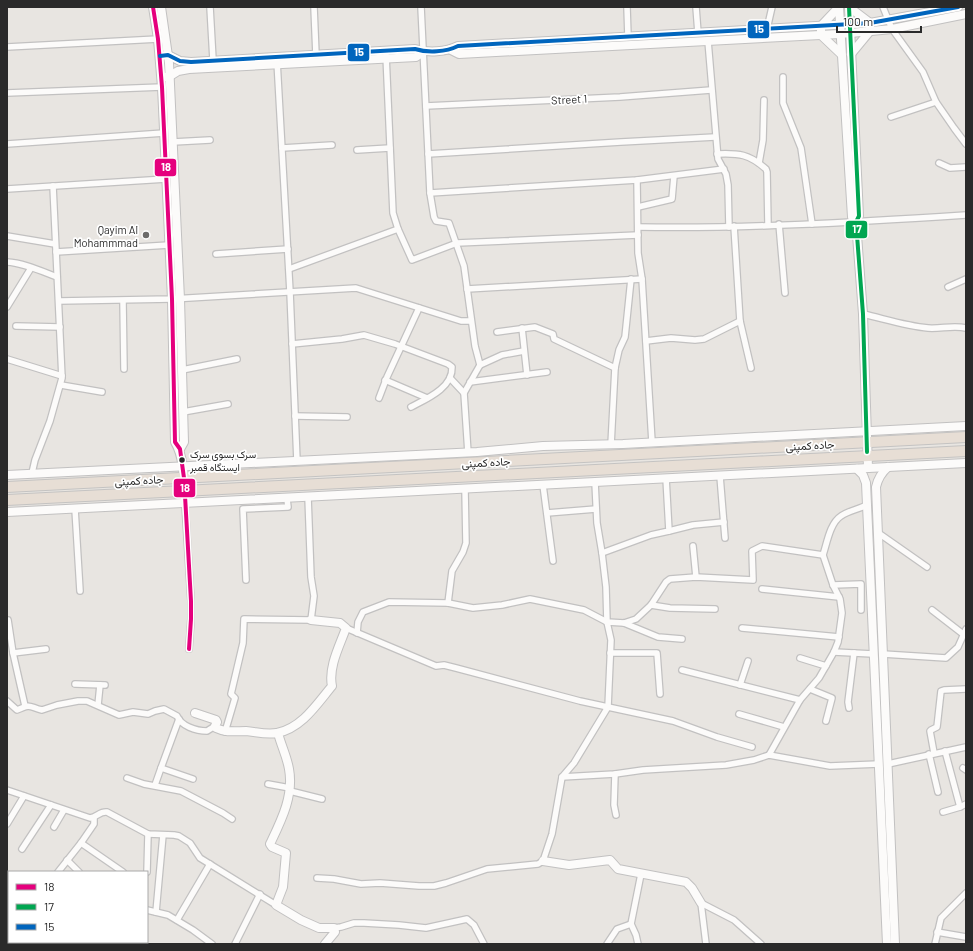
<svg xmlns="http://www.w3.org/2000/svg" width="973" height="951" font-family="Barlow,Vazirmatn,sans-serif">
  <rect width="100%" height="100%" fill="#e8e5e1"/>
  <g fill="none" stroke-linecap="round" stroke-linejoin="round">
    <defs>
      <g id="street">
        <polyline points="210,7 213,60"/>
        <polyline points="314,7 316,55"/>
        <polyline points="421,7 430,193 434,217 436,221 449,223 464,266 475,346 480,365 464,393 468,453"/>
        <polyline points="627,7 628,37"/>
        <polyline points="696,7 698,33"/>
        <polyline points="883,7 892,29 923,72 936,102 954,128 966,144"/>
        <polyline points="767,29 772,7"/>
        <polyline points="708,41 718,159 726,174 728,185 729,227"/>
        <polyline points="7,47 158,39"/>
        <polyline points="386,55 393,213 398,229 412,260 457,243 638,235"/>
        <polyline points="277,61 290,292 297,461"/>
        <polyline points="783,77 783,103 801,148 812,224"/>
        <polyline points="7,93 162,87"/>
        <polyline points="426,106 620,97 711,90"/>
        <polyline points="891,117 936,102"/>
        <polyline points="173,142 210,140"/>
        <polyline points="7,144 164,133"/>
        <polyline points="282,148 332,145"/>
        <polyline points="357,150 390,148"/>
        <polyline points="428,154 621,142 715,137"/>
        <path d="M717 154C739 153 749 154 766 169L767 172 768 225"/>
        <polyline points="759,163 763,140 764,100"/>
        <polyline points="939,163 950,168 966,167"/>
        <polyline points="637,180 638,253 642,279 652,442"/>
        <polyline points="7,189 166,179"/>
        <polyline points="430,193 637,180 724,169"/>
        <polyline points="638,207 672,199 674,176"/>
        <polyline points="779,224 785,293"/>
        <polyline points="734,226 740,321 751,368"/>
        <path d="M638 227C747 229 857 222 966 215"/>
        <polyline points="7,236 55,244"/>
        <polyline points="56,252 169,245"/>
        <polyline points="216,254 288,249"/>
        <path d="M7 262C24 263 41 271 57 277"/>
        <polyline points="289,269 398,229"/>
        <polyline points="948,287 966,279"/>
        <polyline points="467,289 642,279"/>
        <polyline points="59,301 172,299 356,288 461,321 471,321"/>
        <polyline points="123,301 124,369"/>
        <polyline points="7,307 31,268"/>
        <path d="M863 314C885 319 906 326 928 328 941 329 953 325 966 328"/>
        <polyline points="16,326 60,327"/>
        <polyline points="522,328 527,375"/>
        <polyline points="497,332 535,327 553,334 554,339 615,368"/>
        <polyline points="646,341 671,338 695,340 704,339 740,321"/>
        <path d="M292 344 342 339 364 335 395 344 448 364 452 367C453 388 426 399 411 407"/>
        <polyline points="7,359 62,376"/>
        <polyline points="480,365 502,355 524,351"/>
        <polyline points="182,370 237,359"/>
        <polyline points="450,378 464,393"/>
        <polyline points="385,380 427,398"/>
        <polyline points="470,382 547,372"/>
        <polyline points="61,385 102,392"/>
        <polyline points="379,398 387,377 419,308"/>
        <polyline points="183,412 228,404"/>
        <polyline points="295,416 347,417"/>
        <polyline points="611,445 615,368 619,350 625,337 631,279"/>
        <polyline points="32,473 35,460 50,421 62,378 53,186"/>
        <polyline points="720,476 725,538"/>
        <polyline points="543,485 553,561"/>
        <polyline points="185,504 191,601 191,619 189,649"/>
        <polyline points="75,509 80,591"/>
        <polyline points="547,513 596,509"/>
        <polyline points="669,531 693,525 724,522"/>
        <polyline points="877,532 927,567"/>
        <polyline points="693,546 696,577"/>
        <polyline points="602,553 651,535 669,531 666,478"/>
        <polyline points="246,580 243,509 288,507 287,499"/>
        <polyline points="833,585 861,584 861,610"/>
        <polyline points="762,589 839,597"/>
        <polyline points="448,603 452,571 463,552 466,543 465,489"/>
        <polyline points="651,605 670,608 715,609"/>
        <polyline points="932,610 963,634 966,634"/>
        <polyline points="8,620 13,653 25,706"/>
        <polyline points="624,623 658,637 682,639"/>
        <polyline points="346,628 436,666 444,665 456,668 580,701 673,721 717,737 752,747"/>
        <polyline points="742,628 839,637"/>
        <polyline points="357,633 358,622 363,612 389,602 448,603 473,608 502,605 530,599 584,610 607,622 624,623 636,619 651,605 666,582 670,579 696,577 753,580 752,551 762,546 823,555"/>
        <polyline points="834,652 873,654"/>
        <polyline points="13,653 46,649"/>
        <polyline points="610,653 657,653 660,694"/>
        <polyline points="883,654 946,658 958,647 966,629"/>
        <polyline points="800,658 826,666"/>
        <polyline points="682,670 800,700"/>
        <polyline points="75,684 105,685"/>
        <polyline points="740,685 748,661"/>
        <polyline points="810,689 832,698 826,721"/>
        <path d="M7 701 17 710C32 703 29 707 42 710L57 705 78 701H87L119 715 133 712 148 714 155 711 164 709 177 716C181 726 196 731 207 731L215 726"/>
        <polyline points="98,705 100,685"/>
        <polyline points="849,708 848,702 854,653"/>
        <polyline points="739,714 784,727"/>
        <polyline points="225,732 235,698 231,694 243,643 244,619 311,620 314,596 311,577 308,497"/>
        <polyline points="945,751 960,807"/>
        <polyline points="934,753 930,731 931,730 937,727 941,691 944,690 966,689"/>
        <polyline points="929,754 938,792"/>
        <path d="M769 755 800 700 819 678 834 652 838 642 842 613 840 599 833 585 823 555C827 543 830 523 841 516 848 511 859 509 867 505"/>
        <polyline points="888,764 966,747"/>
        <polyline points="161,768 193,779"/>
        <polyline points="963,768 966,770"/>
        <polyline points="615,774 614,805 616,815"/>
        <polyline points="562,777 615,774 643,770 726,765 754,760 769,755 830,766 879,764"/>
        <polyline points="127,778 144,784 181,791 223,813 232,819"/>
        <polyline points="268,784 290,788"/>
        <polyline points="155,785 161,768 179,719"/>
        <path d="M7 790 90 818C97 817 100 811 107 812L148 834 174 835 179 836 190 843 200 858 276 905"/>
        <polyline points="290,791 322,799"/>
        <polyline points="943,812 960,807 966,804"/>
        <polyline points="7,824 24,796"/>
        <polyline points="54,827 64,810"/>
        <polyline points="81,843 123,872"/>
        <polyline points="22,849 51,805"/>
        <polyline points="67,860 79,872"/>
        <polyline points="58,872 81,843 94,824 94,818"/>
        <polyline points="147,872 148,834"/>
        <polyline points="317,878 334,879 361,884 380,883 419,886 434,886 446,883 487,869 538,864 543,861 552,834 562,777 574,763 608,707 611,640 607,622 606,587 602,553 597,523 595,482"/>
        <polyline points="701,903 734,920 761,944"/>
        <polyline points="701,903 706,944"/>
        <polyline points="147,910 168,915 193,930 212,944"/>
        <polyline points="156,912 163,835"/>
        <polyline points="177,920 210,864"/>
        <polyline points="334,928 341,927 354,923 364,923 399,925 426,928 467,919 474,925 484,944"/>
        <polyline points="937,932 966,937"/>
        <polyline points="7,937 9,937"/>
        <polyline points="27,942 35,944"/>
        <polyline points="54,944 55,942"/>
        <polyline points="89,944 89,942"/>
        <polyline points="235,944 260,894"/>
        <polyline points="607,944 617,929 631,924"/>
        <polyline points="638,944 636,935 631,924 641,874"/>
        <polyline points="935,944 941,918 966,893"/>
      </g>
      <g id="secondary">
        <path d="M153 7 158 39 162 87 172 299 175 442C185 458 184 485 185 504"/>
        <polyline points="161,7 169,63 180,299 184,442 180,449"/>
        <polyline points="839,7 852,217 856,222"/>
        <polyline points="839,7 821,26 821,35 841,54"/>
        <polyline points="849,7 859,216 856,222 863,314 868,468"/>
        <polyline points="849,7 870,23 870,31 851,54"/>
        <polyline points="451,50 459,54 840,34 892,29 966,14"/>
        <path d="M160 56 168 55 180 61 191 62 415 49C428 53 446 52 458 46L870 23 958 7"/>
        <polyline points="166,77 170,76 178,71 189,69 416,57 423,52"/>
        <path d="M888 467C881 473 878 478 876 487L895 944"/>
        <polyline points="857,469 863,475 866,483 887,944"/>
        <polyline points="7,475 477,452 543,446 623,444 966,426"/>
        <polyline points="7,512 966,463"/>
        <path d="M195 713 216 720 217 722 215 726 216 728C226 733 236 731 246 731 257 732 266 735 277 733 302 728 317 704 332 686 328 667 340 645 346 628L340 623 311 620"/>
        <path d="M278 733C281 745 287 757 289 769 294 796 281 821 270 844L272 847 286 853 283 887 276 905 301 920 319 928H334L335 932 325 944"/>
        <polyline points="543,861 569,865 610,860 618,869 686,882 692,888 701,903"/>
      </g>
      <g id="highway">
        <polyline points="7,487 966,437"/>
        <polyline points="7,500 966,451"/>
      </g>
    </defs>
    <use href="#street" stroke="#c2c1c1" stroke-width="8"/>
    <use href="#secondary" stroke="#c2c1c1" stroke-width="10"/>
    <use href="#highway" stroke="#c4c3c2" stroke-width="12"/>
    <use href="#street" stroke="#fcfbfa" stroke-width="5.5"/>
    <use href="#secondary" stroke="#fcfbfa" stroke-width="8"/>
    <use href="#highway" stroke="#e7ded5" stroke-width="10"/>
    <defs>
      <polyline id="bus-1" points="153,7 158,39 162,87 172,299 175,442 180,449 184,478 191,601 191,619 189,649"/>
      <polyline id="bus-2" points="849,7 859,216 856,222 863,314 867,452"/>
      <path id="bus-3" d="M160 56 168 55 180 61 191 62 415 49C428 53 446 52 458 46L870 23 958 7"/>
    </defs>
    <use href="#bus-1" stroke="#fff" stroke-width="7"/>
    <use href="#bus-2" stroke="#fff" stroke-width="7"/>
    <use href="#bus-3" stroke="#fff" stroke-width="7"/>
    <use href="#bus-1" stroke="#e5007d" stroke-width="4"/>
    <use href="#bus-2" stroke="#00a651" stroke-width="4"/>
    <use href="#bus-3" stroke="#0065bd" stroke-width="4"/>
  </g>
  <circle fill="#6c6b6a" stroke="#fff" stroke-width="1.5" cx="146" cy="235" r="4"/>
  <circle fill="#2a2a2a" stroke="#fff" stroke-width="1.5" cx="182" cy="460" r="3.5"/>
  <g text-anchor="middle" dominant-baseline="central" stroke-width="3.5" stroke-linejoin="round" paint-order="stroke">
    <g font-size="10" fill="#2a2a2a" stroke="#fff" text-anchor="start">
      <text x="190" y="454">سرک بسوی سرک<tspan x="190" dy="13">ایستگاه قمبر</tspan></text>
    </g>
    <g font-size="11" fill="#2a2a2a" stroke="#fff">
      <text transform="translate(569 99) rotate(-3)">Street 1</text>
      <text transform="translate(810 445) rotate(-3)">جاده کمپنی</text>
      <text transform="translate(486 462) rotate(-3)">جاده کمپنی</text>
      <text transform="translate(139 480) rotate(-3)">جاده کمپنی</text>
    </g>
    <g font-size="11" fill="#2a2a2a" stroke="#fff" text-anchor="end">
      <text x="138" y="229">Qayim Al<tspan x="138" dy="13">Mohammmad</tspan></text>
    </g>
  </g>
  <g stroke="#fff" stroke-width="1.5">
    <rect x="747" y="20" width="23" height="19" rx="4" fill="#0065bd"/>
    <rect x="347" y="43" width="23" height="19" rx="4" fill="#0065bd"/>
    <rect x="154" y="158" width="23" height="19" rx="4" fill="#e5007d"/>
    <rect x="845" y="220" width="23" height="19" rx="4" fill="#00a651"/>
    <rect x="173" y="478" width="23" height="20" rx="4" fill="#e5007d"/>
  </g>
  <g font-size="11" text-anchor="middle" font-weight="bold" fill="#fff">
    <text x="759" y="33">15</text>
    <text x="359" y="56">15</text>
    <text x="166" y="171">18</text>
    <text x="857" y="233">17</text>
    <text x="185" y="492">18</text>
  </g>
  <rect width="973" height="951" fill="none" stroke="#2a2a2a" stroke-width="16"/>
  <rect x="8" y="871" width="140" height="72" fill="#ffffff" stroke="#aaaaaa"/>
  <rect x="16" y="884" width="20" height="6" fill="#e5007d" stroke="#aaaaaa"/>
  <text x="44" y="891" font-size="12" fill="#2a2a2a">18</text>
  <rect x="16" y="904" width="20" height="6" fill="#00a651" stroke="#aaaaaa"/>
  <text x="44" y="911" font-size="12" fill="#2a2a2a">17</text>
  <rect x="16" y="924" width="20" height="6" fill="#0065bd" stroke="#aaaaaa"/>
  <text x="44" y="931" font-size="12" fill="#2a2a2a">15</text>
  <path d="M837 26v6h84v-6" fill="none" stroke="#2a2a2a" stroke-width="2"/>
  <text x="843" y="26" font-size="12" fill="#2a2a2a" stroke="#ffffff" stroke-width="3" paint-order="stroke">100 m</text>
</svg>
